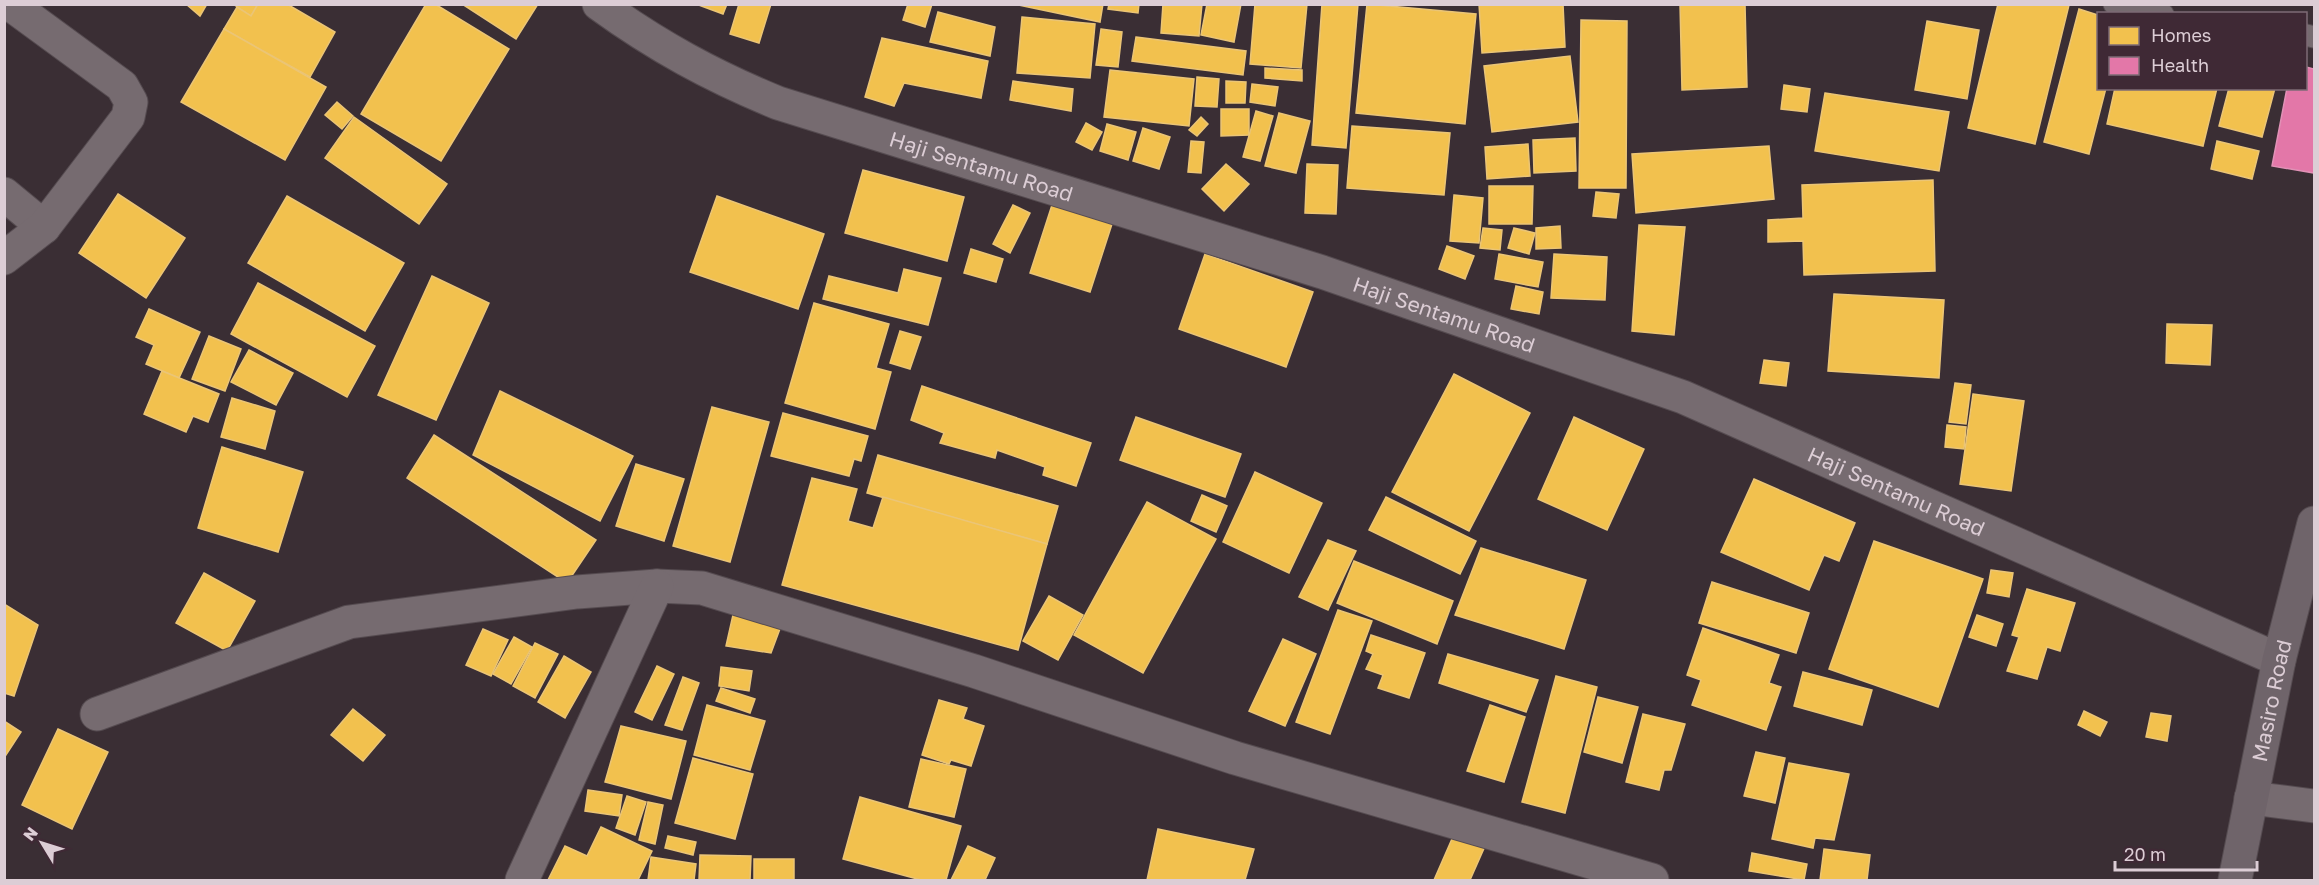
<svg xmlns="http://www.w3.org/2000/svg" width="2319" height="885" font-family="'Golos Text',sans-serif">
  <rect width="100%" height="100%" fill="#3a2e34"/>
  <g fill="#f2c14e" stroke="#ebc576" stroke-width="1.5">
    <polygon points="186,4 207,4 200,16"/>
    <polygon points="233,4 258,4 251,16"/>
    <polygon points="258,4 287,4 335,32 310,77 224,29 237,7 251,16"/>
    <polygon points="426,4 435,4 509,49 441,161 361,114"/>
    <polygon points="462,4 538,4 516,39"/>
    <polygon points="696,4 727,4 723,14"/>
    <polygon points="739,4 771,4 759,43 730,34"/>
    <polygon points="908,4 932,4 925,27 903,20"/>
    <polygon points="1014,4 1103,4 1100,22"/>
    <polygon points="1109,4 1139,4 1138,13 1108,9"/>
    <polygon points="1163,4 1202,4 1199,36 1161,33"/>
    <polygon points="1207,4 1241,4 1234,42 1201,35"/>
    <polygon points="1255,4 1307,4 1301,68 1250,64"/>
    <polygon points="1322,4 1358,4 1346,148 1312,145"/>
    <polygon points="1367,4 1476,14 1465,124 1356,113"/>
    <polygon points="1479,4 1563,4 1565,47 1482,53"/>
    <polygon points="1680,4 1745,4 1747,87 1682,90"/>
    <polygon points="1998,4 2069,5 2035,144 1968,128"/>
    <polygon points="2079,9 2098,15 2098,88 2106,88 2089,154 2044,142"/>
    <polygon points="938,12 995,27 990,56 930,42"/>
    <polygon points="1022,17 1095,24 1090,78 1017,73"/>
    <polygon points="1581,20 1627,21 1626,188 1579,188"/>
    <polygon points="1927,21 1979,30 1967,99 1915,90"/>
    <polygon points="224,29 326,87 285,160 181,102"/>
    <polygon points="1101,29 1122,32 1118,67 1096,65"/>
    <polygon points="1136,37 1246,51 1243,75 1132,61"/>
    <polygon points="882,38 988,61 981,98 904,83 894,106 865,97"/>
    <polygon points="1570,56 1578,122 1492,132 1484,66"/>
    <polygon points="1265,68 1302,70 1302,81 1265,78"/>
    <polygon points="1110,70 1194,79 1189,126 1104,117"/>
    <polygon points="1197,77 1219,79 1217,107 1195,106"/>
    <polygon points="1013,81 1073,89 1071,111 1010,100"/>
    <polygon points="1226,81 1246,82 1245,103 1226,103"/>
    <polygon points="1252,84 1278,87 1275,106 1250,102"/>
    <polygon points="1784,85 1810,89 1807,112 1781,109"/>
    <polygon points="2115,88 2217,88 2203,146 2107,124"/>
    <polygon points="2229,88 2275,88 2262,137 2219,126"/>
    <polygon points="1825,93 1949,112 1939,171 1815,151"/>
    <polygon points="337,102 353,116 342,129 325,115"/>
    <polygon points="1221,109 1249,109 1249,135 1221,136"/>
    <polygon points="1256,111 1273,116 1260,161 1243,157"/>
    <polygon points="1279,113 1310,121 1296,173 1265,166"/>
    <polygon points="354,117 447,184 419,224 325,158"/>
    <polygon points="1201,117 1208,124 1197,136 1189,130"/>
    <polygon points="1086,123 1102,132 1092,150 1076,142"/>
    <polygon points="1107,124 1136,132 1128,160 1100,151"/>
    <polygon points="1352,126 1450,133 1444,195 1347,188"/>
    <polygon points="1143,128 1170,137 1159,169 1133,161"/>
    <polygon points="1575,138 1576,171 1534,173 1533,140"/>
    <polygon points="1191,141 1204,142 1201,173 1188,172"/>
    <polygon points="2217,141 2259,151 2252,179 2211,169"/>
    <polygon points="1528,144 1530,176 1487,179 1485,147"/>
    <polygon points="1769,146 1774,199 1636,213 1632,154"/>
    <polygon points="1226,164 1249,184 1224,211 1202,189"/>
    <polygon points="1307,164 1338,165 1336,214 1305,213"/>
    <polygon points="863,170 964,197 947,261 845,233"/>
    <polygon points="1933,180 1935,271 1804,275 1803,241 1768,242 1768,220 1803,218 1802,185"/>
    <polygon points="1489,186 1533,186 1532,224 1489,224"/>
    <polygon points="1596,192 1619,194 1616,218 1593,216"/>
    <polygon points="118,194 185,238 146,298 79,253"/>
    <polygon points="1454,195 1483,198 1479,243 1450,241"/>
    <polygon points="287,196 404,263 365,331 248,263"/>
    <polygon points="717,196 824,234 798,309 690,272"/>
    <polygon points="1013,205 1030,213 1010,253 993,244"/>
    <polygon points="1052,205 1112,224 1090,292 1030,273"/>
    <polygon points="1639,225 1685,227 1674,335 1632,331"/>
    <polygon points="1560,226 1561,248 1536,249 1536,228"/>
    <polygon points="1483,228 1502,230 1500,250 1480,248"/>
    <polygon points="1514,228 1535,233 1529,254 1508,248"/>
    <polygon points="1447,246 1474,256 1465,279 1439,269"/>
    <polygon points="971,249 1003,259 996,282 964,273"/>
    <polygon points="1205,254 1313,292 1286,367 1179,329"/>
    <polygon points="1499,254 1543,262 1538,287 1495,279"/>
    <polygon points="1554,254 1607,257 1605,300 1551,298"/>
    <polygon points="904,269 941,278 928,325 823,299 829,276 898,293"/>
    <polygon points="432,276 489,303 436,420 378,395"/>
    <polygon points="258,283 375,346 347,397 231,334"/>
    <polygon points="1516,286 1543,292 1539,314 1511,309"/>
    <polygon points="1834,294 1944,300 1939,378 1828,371"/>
    <polygon points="814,303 889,324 876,368 891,372 875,429 785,403"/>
    <polygon points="149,309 200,332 179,378 146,364 154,345 136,337"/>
    <polygon points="2167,324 2212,325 2210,365 2166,363"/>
    <polygon points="900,331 921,337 910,369 890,363"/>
    <polygon points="209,336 241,349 225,391 192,379"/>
    <polygon points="249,350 293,373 276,405 231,382"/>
    <polygon points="1764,360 1789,363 1786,386 1760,383"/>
    <polygon points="162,371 219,394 208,422 193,416 186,432 144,414"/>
    <polygon points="1454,374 1530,413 1469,531 1392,492"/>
    <polygon points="1955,383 1971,385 1966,424 1949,422"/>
    <polygon points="922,386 1091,443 1076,486 1043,475 1045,467 997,450 995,458 940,443 944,433 911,420"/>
    <polygon points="500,391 633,456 600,521 473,455"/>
    <polygon points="1973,394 2024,401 2011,491 1960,484"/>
    <polygon points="232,398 275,411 265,449 221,437"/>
    <polygon points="712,407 769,422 730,562 673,546"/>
    <polygon points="783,413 868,436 861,461 854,459 849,476 771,456"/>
    <polygon points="1136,417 1241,454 1225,497 1120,460"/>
    <polygon points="1574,417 1644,449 1607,530 1538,499"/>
    <polygon points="1947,425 1966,427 1964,449 1945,447"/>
    <polygon points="434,435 596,540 567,583 407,478"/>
    <polygon points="222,447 303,472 278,552 198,528"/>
    <polygon points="878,455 1058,506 1047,544 867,493"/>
    <polygon points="636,464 684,479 664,541 616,526"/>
    <polygon points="1255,472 1322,503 1289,573 1223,542"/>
    <polygon points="812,478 857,489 848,521 873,528 883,497 1047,544 1018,650 782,585"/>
    <polygon points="1754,479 1855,523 1839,561 1824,555 1809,590 1721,552"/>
    <polygon points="1202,495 1227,506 1216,532 1191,521"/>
    <polygon points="1386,497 1476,541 1460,574 1369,530"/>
    <polygon points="1147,502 1216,539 1143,673 1074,635"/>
    <polygon points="1328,540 1356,551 1328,610 1299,597"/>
    <polygon points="1874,541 1983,579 1938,707 1829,669"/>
    <polygon points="1481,548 1586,580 1564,649 1455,615"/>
    <polygon points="1354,561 1453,601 1437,644 1337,603"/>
    <polygon points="1991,570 2013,573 2009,597 1987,593"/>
    <polygon points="204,573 255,601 227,651 176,623"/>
    <polygon points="1712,582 1809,613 1796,653 1699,623"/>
    <polygon points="2027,589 2075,603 2060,651 2047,647 2037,679 2007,671 2019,637 2012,635"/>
    <polygon points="1049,596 1083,615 1058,660 1023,641"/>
    <polygon points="4,604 38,625 14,696 4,693"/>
    <polygon points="1338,610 1372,621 1330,734 1296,722"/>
    <polygon points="733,615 781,626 771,653 726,646"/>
    <polygon points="1977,615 2003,624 1996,646 1969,637"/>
    <polygon points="1703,628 1779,655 1769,683 1781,687 1766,730 1692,705 1701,680 1687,675"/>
    <polygon points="483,629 508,640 491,676 466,665"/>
    <polygon points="1371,635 1425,653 1409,698 1378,688 1383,675 1366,669 1373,654 1366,651"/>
    <polygon points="514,637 532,647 511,684 493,674"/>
    <polygon points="1283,639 1316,654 1285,726 1249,711"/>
    <polygon points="535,643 558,654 535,698 513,686"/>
    <polygon points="1448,654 1538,680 1526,712 1439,683"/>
    <polygon points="564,656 591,672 565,718 538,702"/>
    <polygon points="657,666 674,674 652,720 635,712"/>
    <polygon points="721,667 752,671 749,691 719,686"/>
    <polygon points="1803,672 1872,690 1862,725 1794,706"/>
    <polygon points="1556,676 1597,687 1565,813 1522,802"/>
    <polygon points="683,677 699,683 682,730 665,725"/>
    <polygon points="721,688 755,699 750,713 716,701"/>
    <polygon points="1598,697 1638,707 1622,763 1584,752"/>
    <polygon points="939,700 967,708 963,719 984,726 971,766 951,760 949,764 922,755"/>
    <polygon points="707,705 765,721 750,770 694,755"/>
    <polygon points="1490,705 1525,717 1504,782 1467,771"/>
    <polygon points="353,709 385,735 363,761 331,735"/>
    <polygon points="2084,711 2107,722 2100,736 2078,725"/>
    <polygon points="2151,713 2171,716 2167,741 2146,737"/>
    <polygon points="1643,714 1685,724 1671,770 1664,770 1659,790 1626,782"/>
    <polygon points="4,721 21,732 4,758"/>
    <polygon points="621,726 686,741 671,799 605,782"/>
    <polygon points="58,729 108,752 72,829 22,805"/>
    <polygon points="1756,752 1785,758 1775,803 1744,796"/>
    <polygon points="693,758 753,774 735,839 675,823"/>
    <polygon points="921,759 966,769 954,817 909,807"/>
    <polygon points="1789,763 1849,774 1834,840 1815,838 1813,848 1772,839"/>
    <polygon points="588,790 622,795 619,816 585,811"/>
    <polygon points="627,796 646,802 635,835 616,828"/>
    <polygon points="860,797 961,826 946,880 921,880 843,859"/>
    <polygon points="648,802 663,805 655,844 639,840"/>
    <polygon points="601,827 652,851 638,880 548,880 565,846 587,856"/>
    <polygon points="1158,829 1254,849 1245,880 1147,880"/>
    <polygon points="1455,832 1485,846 1470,880 1434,880"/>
    <polygon points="668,836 696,842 693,855 665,848"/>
    <polygon points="968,846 995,858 985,880 951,880"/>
    <polygon points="1824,849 1870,855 1867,880 1820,880"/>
    <polygon points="1752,853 1807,864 1804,880 1749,871"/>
    <polygon points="700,855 751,856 750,880 699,880"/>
    <polygon points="651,857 696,864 694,880 648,880"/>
    <rect x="754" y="859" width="40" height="21"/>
  </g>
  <polygon fill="#e377a8" stroke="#e191b6" stroke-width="1.5" points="2306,67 2314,69 2314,173 2272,166 2287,88 2306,88"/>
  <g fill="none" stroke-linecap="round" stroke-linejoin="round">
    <defs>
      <g id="lane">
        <polyline points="2114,4 2163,14"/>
        <polyline points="2306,35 2314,37"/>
      </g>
      <g id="street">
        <path id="s1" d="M599 4C657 46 712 76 778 103L1322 272 1683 397 2279 660"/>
        <polyline points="4,194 44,227"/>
        <polyline points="4,258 44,227 128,117 131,102 122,86 10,4"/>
        <polyline points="97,714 349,622 577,592 657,586 702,588 974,671 1235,758 1652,880"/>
        <polyline points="2251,798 2314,806"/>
        <polyline points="522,880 657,586"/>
      </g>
      <g id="secondary">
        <path id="s2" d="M2235 880 2279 660 2314 523"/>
      </g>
    </defs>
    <use href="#lane" stroke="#554b50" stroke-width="23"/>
    <use href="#street" stroke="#554b50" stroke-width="35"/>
    <use href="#secondary" stroke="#554b50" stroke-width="35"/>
    <use href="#lane" stroke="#766b70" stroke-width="21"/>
    <use href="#street" stroke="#766b70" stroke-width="33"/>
    <use href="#secondary" stroke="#6f646a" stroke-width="33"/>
  </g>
  <g text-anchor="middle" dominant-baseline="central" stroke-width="6" stroke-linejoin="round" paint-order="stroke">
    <g font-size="21" fill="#dccdd5" stroke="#3f2935">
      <text stroke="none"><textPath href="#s1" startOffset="418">Haji Sentamu Road</textPath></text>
      <text stroke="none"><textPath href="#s1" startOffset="904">Haji Sentamu Road</textPath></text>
      <text stroke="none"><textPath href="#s1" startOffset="1390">Haji Sentamu Road</textPath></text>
      <text stroke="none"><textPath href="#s2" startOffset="183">Masiro Road</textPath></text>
    </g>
  </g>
  <rect width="2319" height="885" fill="none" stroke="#dccdd5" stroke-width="12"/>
  <rect x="2097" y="12" width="210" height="78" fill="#3f2935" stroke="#7e6b75" stroke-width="1.5"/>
  <rect x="2109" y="27" width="30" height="18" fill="#f2c14e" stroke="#7e6b75" stroke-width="1.5"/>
  <text x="2151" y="42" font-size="18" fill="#dccdd5">Homes</text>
  <rect x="2109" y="57" width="30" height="18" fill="#e377a8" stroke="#7e6b75" stroke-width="1.5"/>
  <text x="2151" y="72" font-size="18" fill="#dccdd5">Health</text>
  <g transform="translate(42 843) rotate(308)" stroke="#3f2935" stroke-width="4.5" paint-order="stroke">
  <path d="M0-4.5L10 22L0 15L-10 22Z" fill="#dccdd5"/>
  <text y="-9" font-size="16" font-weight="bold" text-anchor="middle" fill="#dccdd5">N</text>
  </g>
  <path d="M2115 861v9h142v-9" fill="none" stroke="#dccdd5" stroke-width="3"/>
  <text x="2124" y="861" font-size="18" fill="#dccdd5" stroke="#3f2935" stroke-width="4.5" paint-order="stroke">20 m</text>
</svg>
